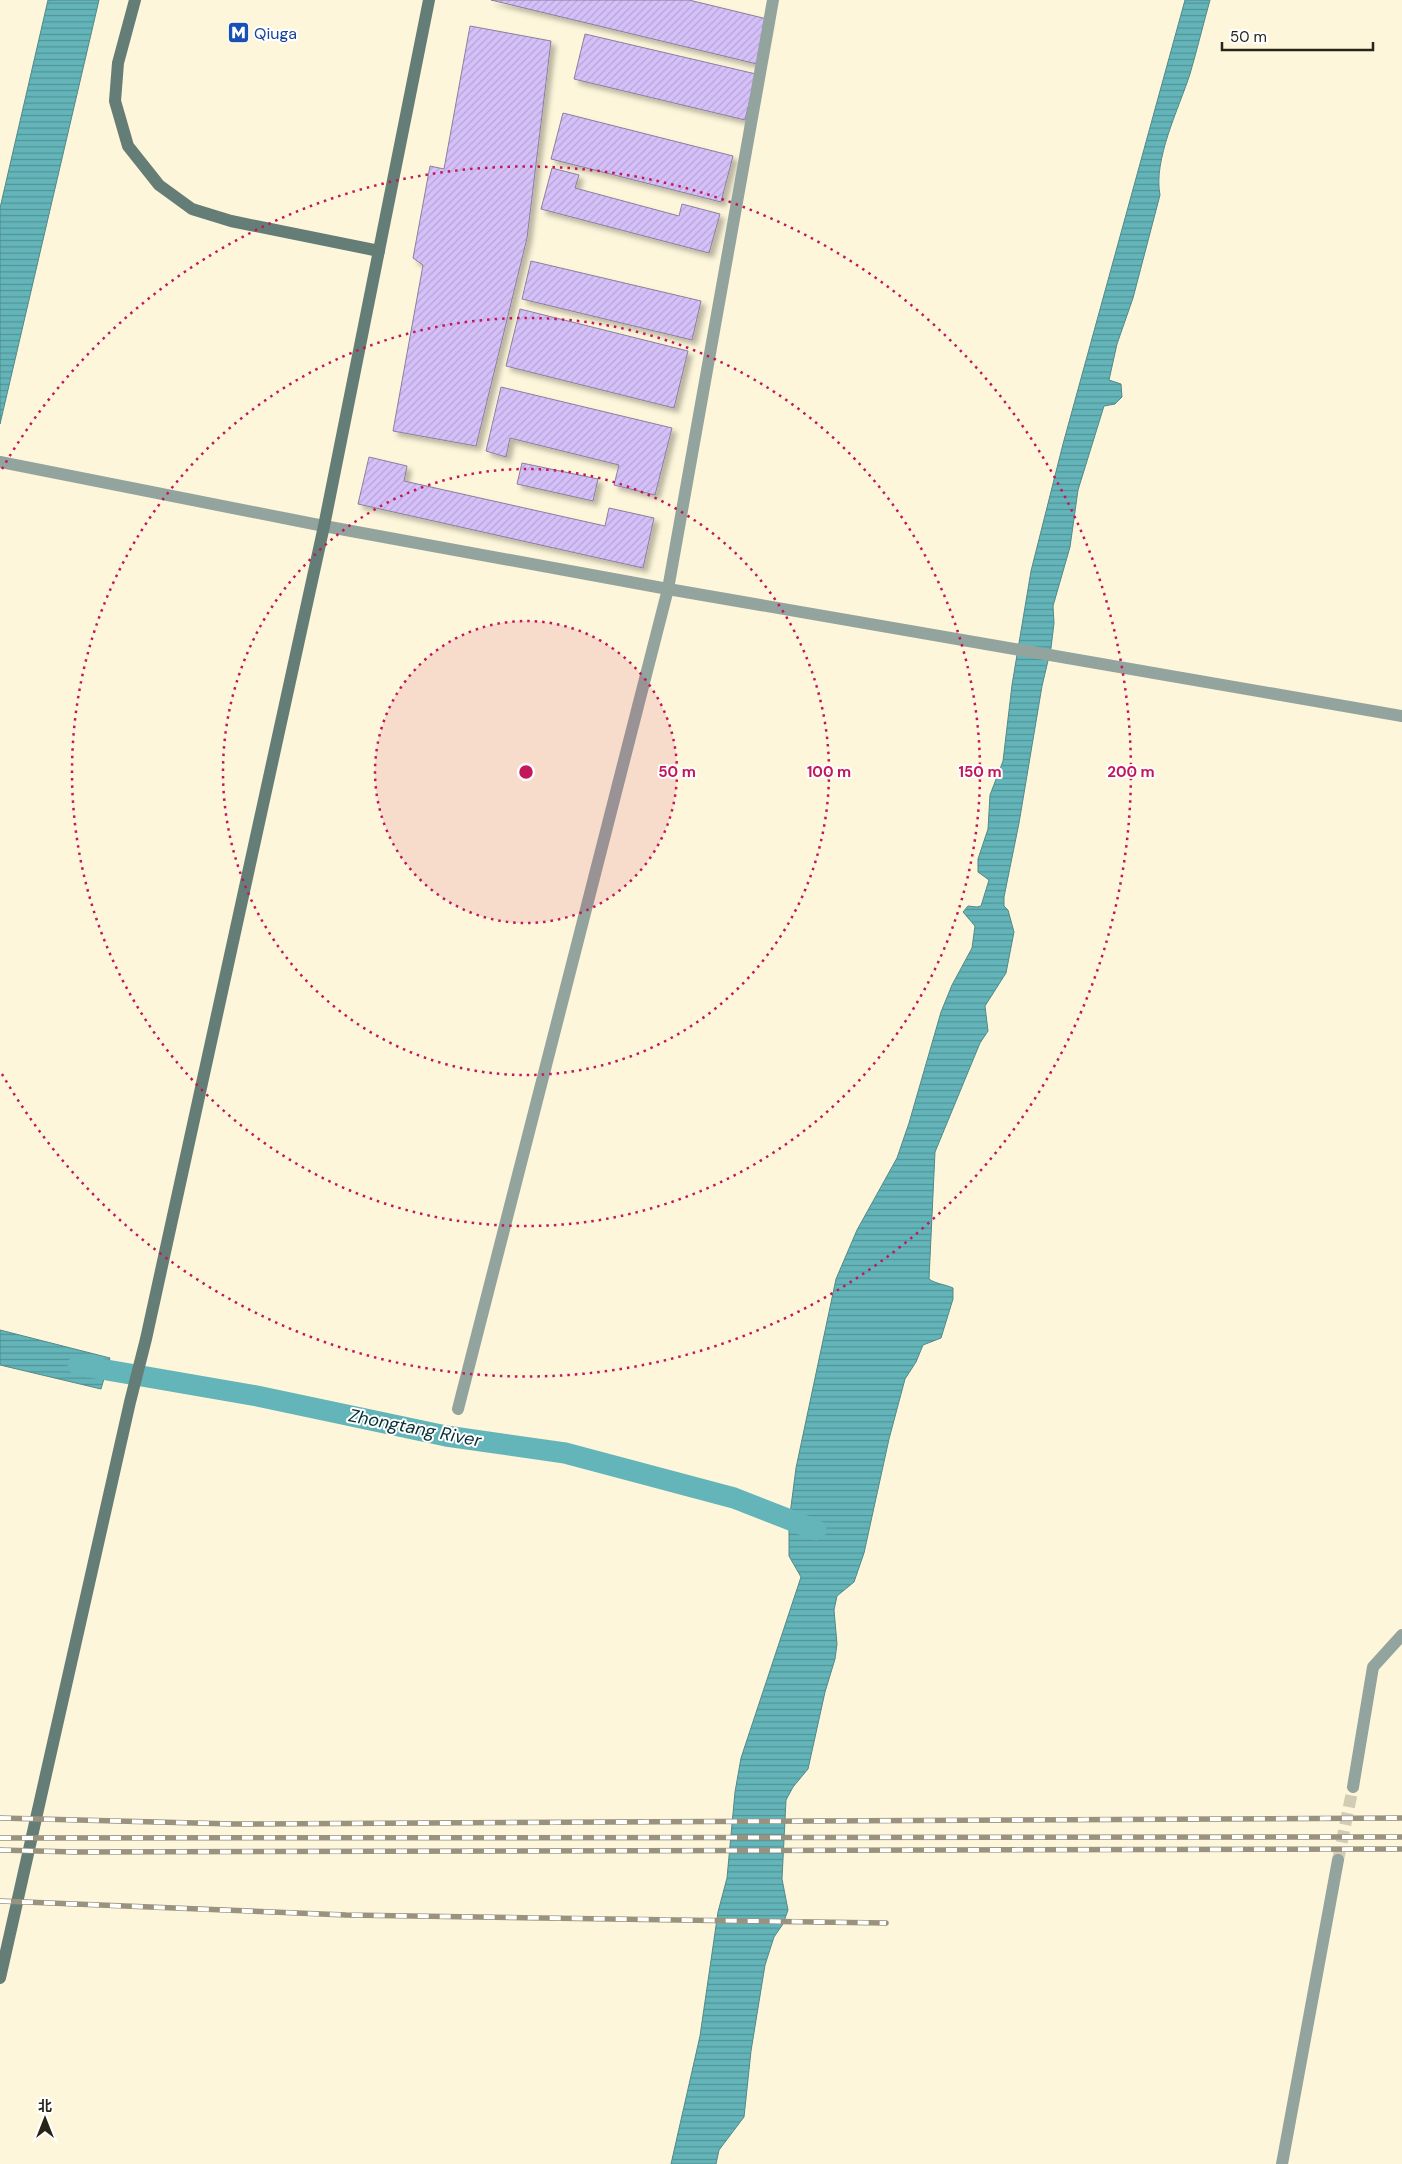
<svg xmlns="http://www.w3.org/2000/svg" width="1402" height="2164" font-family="'DM Sans','Noto Sans SC',sans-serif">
  <defs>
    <pattern id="water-rules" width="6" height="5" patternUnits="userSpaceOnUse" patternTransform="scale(1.25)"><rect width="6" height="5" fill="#63b5ba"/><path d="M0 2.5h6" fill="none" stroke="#529396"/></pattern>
    <pattern id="building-hatch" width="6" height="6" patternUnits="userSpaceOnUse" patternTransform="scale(1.25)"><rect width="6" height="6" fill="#d5c0f9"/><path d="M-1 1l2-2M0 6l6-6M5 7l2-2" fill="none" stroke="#b7a5d5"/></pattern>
    <filter id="shadow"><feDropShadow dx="4.5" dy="4.5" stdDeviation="2.5" flood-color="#0004"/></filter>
  </defs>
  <rect width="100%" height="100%" fill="#fef6db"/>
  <g fill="url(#water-rules)" stroke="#518a89">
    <polygon points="48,0 99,0 0,424 0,208"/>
    <path d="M1185 0H1210C1203 25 1197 50 1190 74 1179 108 1153 160 1160 195L1133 298 1117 344 1109 380 1121 384 1122 397 1115 404 1104 406 1078 490 1070 547 1053 606 1054 623 1051 648 1042 686 1019 823 1004 897V906L1008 910 1014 932 1006 973 985 1006 988 1031 980 1043 935 1152 929 1279C936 1284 944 1284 953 1288V1299L941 1338 923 1345 916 1362 905 1379 889 1439 864 1553 854 1582 837 1596 834 1610 837 1644 835 1659 825 1692 808 1769 793 1787 786 1800 782 1879 788 1910 783 1924 774 1937 765 1965 751 2051 744 2117 719 2150 716 2164H671L700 2036 718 1912 727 1878 735 1792 741 1758 801 1577 789 1556V1522L796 1468 836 1279 857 1230 897 1158 909 1123 941 1012 952 985 972 948 975 926 963 912 968 906 977 907 981 906 989 880 978 872V859L988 829 990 795 1003 761 1012 685 1031 571 1063 444Z"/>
    <polygon points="0,1330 110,1358 101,1389 0,1365"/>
  </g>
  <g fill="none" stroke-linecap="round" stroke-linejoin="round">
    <polyline stroke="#63b5ba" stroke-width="21" points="78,1365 257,1396 446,1436 565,1453 734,1498 816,1530"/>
  </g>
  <g fill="url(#building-hatch)" stroke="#8a7f9c" filter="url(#shadow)">
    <polygon points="491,0 689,0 767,19 757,64"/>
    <polygon points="470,26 551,41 527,238 476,446 393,431 423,265 413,258 430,166 444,169"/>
    <polygon points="585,34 756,74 745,120 574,79"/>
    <polygon points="563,113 733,156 721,202 551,159"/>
    <polygon points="552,168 579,175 575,188 679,216 682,204 720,214 709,253 541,209"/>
    <polygon points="531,261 701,301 692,340 522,299"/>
    <polygon points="520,309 688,351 674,408 506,366"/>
    <polygon points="501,387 672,428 655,495 614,485 619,465 510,438 506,457 486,451"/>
    <polygon points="369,457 407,466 404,481 605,526 609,508 654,518 643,568 358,504"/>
    <polygon points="522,463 598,479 593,501 517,484"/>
  </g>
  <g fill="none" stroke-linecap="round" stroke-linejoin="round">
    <polyline stroke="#d3ccb4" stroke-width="12" stroke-dasharray="12 6" stroke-linecap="butt" points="1338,1860 1353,1787"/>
    <g stroke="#93a49f" stroke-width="12">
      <polyline points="0,462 324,526 668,589 1402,716"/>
      <polyline points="458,1409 668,589 773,0"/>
      <polyline points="1353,1787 1373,1667 1402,1635"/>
      <polyline points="1282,2164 1338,1860"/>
    </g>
    <g stroke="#647d76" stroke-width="12">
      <polyline points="135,0 118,63 115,101 128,146 159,185 192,209 231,221 379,251"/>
      <polyline points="0,1978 130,1402 146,1339 324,526 429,0"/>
    </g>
    <defs>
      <g id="rail">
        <polyline points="0,1818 234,1824 1402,1818"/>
        <polyline points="0,1838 1402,1837"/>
        <polyline points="0,1850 75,1852 1402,1849"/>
        <polyline points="0,1901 346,1915 886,1923"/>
      </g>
    </defs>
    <use href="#rail" stroke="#98927e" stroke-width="5.5"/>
    <use href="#rail" stroke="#fff" stroke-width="4" stroke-dasharray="11" stroke-linecap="butt"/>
  </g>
  <circle cx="526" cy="772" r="151" fill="#c2185b" fill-opacity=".12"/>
  <g fill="none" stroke="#c2185b" stroke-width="2.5" stroke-dasharray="2.5 5">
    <circle cx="526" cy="772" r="151"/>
    <circle cx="526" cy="772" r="303"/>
    <circle cx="526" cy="772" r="454"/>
    <path d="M2 469A605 605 0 1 1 2 1074"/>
  </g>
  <defs>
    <symbol id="metro-square" viewBox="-11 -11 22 22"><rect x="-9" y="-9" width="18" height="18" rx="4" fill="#1a4fb4" stroke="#fff"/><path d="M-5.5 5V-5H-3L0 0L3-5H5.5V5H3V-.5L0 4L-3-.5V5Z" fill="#fff"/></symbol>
  </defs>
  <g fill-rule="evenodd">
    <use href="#metro-square" x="226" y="20" width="25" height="25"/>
  </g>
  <g text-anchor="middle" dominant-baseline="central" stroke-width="4" stroke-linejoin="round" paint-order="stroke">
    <g font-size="16" fill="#164399" stroke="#fff" text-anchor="start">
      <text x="254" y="33">Qiuga</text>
    </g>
    <g font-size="18" font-style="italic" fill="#063033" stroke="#fff">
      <text transform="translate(415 1428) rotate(11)">Zhongtang River</text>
    </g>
  </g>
  <circle cx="526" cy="772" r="8" fill="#c2185b" stroke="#fff" stroke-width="2.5"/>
  <g font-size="15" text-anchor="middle" font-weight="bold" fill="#c2185b" stroke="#fff" stroke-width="4" stroke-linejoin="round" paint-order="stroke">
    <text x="677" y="777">50 m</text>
    <text x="829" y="777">100 m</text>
    <text x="980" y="777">150 m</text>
    <text x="1131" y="777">200 m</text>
  </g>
  <g transform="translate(45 2119)" stroke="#ffffff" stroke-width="4" paint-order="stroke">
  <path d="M0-4L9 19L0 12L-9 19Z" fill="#282418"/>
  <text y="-8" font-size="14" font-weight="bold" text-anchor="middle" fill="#282418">北</text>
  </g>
  <path d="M1222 42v8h151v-8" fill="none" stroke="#282418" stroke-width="2.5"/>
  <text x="1230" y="42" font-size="15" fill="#282418" stroke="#ffffff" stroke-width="4" paint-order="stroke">50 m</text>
</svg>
